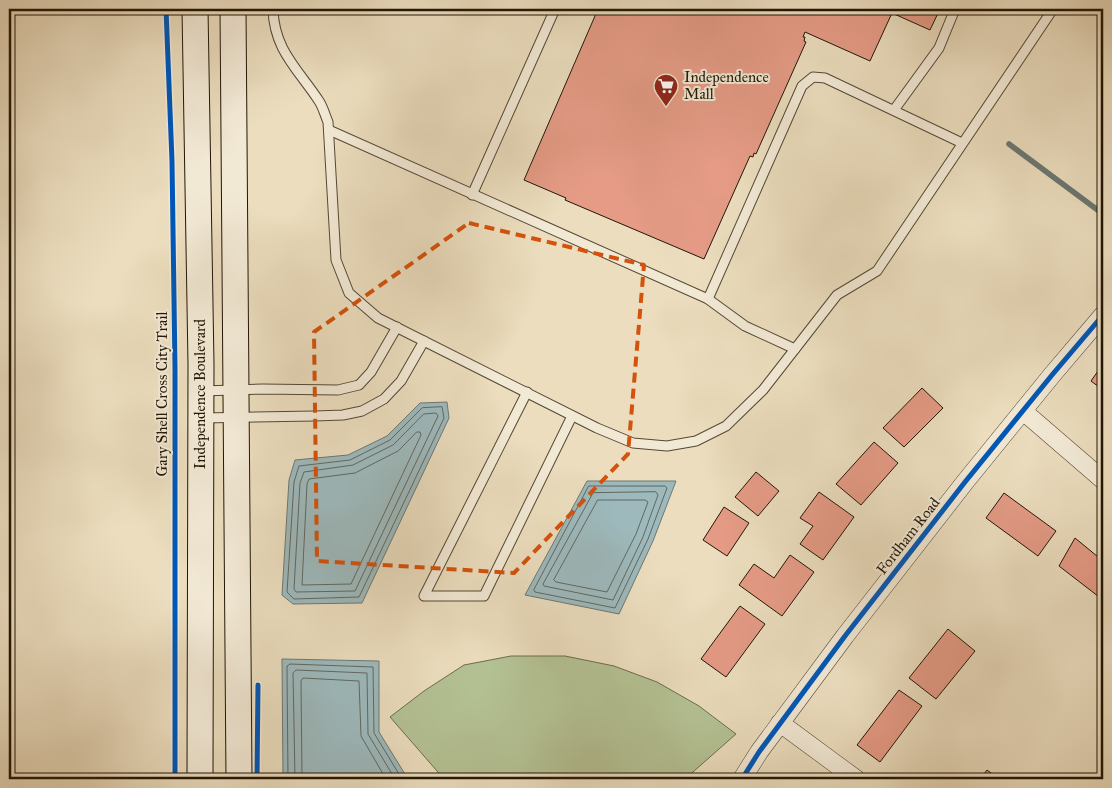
<svg xmlns="http://www.w3.org/2000/svg" width="1112" height="788" font-family="'IM FELL Great Primer',serif">
  <rect width="100%" height="100%" fill="#ebddbe"/>
  <filter id="stains"><feTurbulence type="fractalNoise" baseFrequency=".004" numOctaves="4"/><feColorMatrix values="0 0 0 0 .2 0 0 0 0 .09 0 0 0 0 .02 0 0 0 .5 -.17"/></filter>
  <radialGradient id="worn" r=".72"><stop offset=".6" stop-color="#630" stop-opacity="0"/><stop offset="1" stop-color="#630" stop-opacity=".3"/></radialGradient>
  <polygon fill="#b4c294" stroke="#6b6c4d" points="511,656 565,656 614,666 657,682 699,706 736,734 685,779 444,779 390,717 424,691 464,665"/>
  <g fill="#9db9bc" stroke="#6c7873">
    <polygon points="447,402 449,418 362,603 293,604 282,595 289,480 295,460 348,455 387,436 420,403"/>
    <polygon points="587,481 676,481 653,541 619,614 525,595"/>
    <polygon points="282,659 379,661 379,732 408,779 283,779"/>
  </g>
  <g fill="none" stroke-linecap="round" stroke-linejoin="round">
    <g stroke="#606861" stroke-width="1">
      <polygon points="442,407 444,418 359,597 294,599 287,592 294,482 299,466 350,460 390,440 422,408"/>
      <polygon points="424,414 436,413 438,416 355,591 296,592 294,589 300,483 304,472 353,465 393,445"/>
      <polygon points="417,432 420,432 421,435 351,584 302,585 307,484 309,479 355,473 398,451"/>
      <polygon points="589,486 665,486 667,488 648,539 615,608 535,592 534,590"/>
      <polygon points="656,492 658,495 643,537 613,600 544,586 543,584 593,493"/>
      <polygon points="598,500 645,500 648,502 636,534 607,592 556,582 554,580"/>
      <polyline points="288,779 287,666 290,664 373,667 374,733 402,779"/>
      <polyline points="295,779 293,673 296,670 367,673 368,734 395,779"/>
      <polyline points="302,779 301,681 303,678 359,681 361,736 386,779"/>
    </g>
    <polyline stroke="#6c7873" stroke-width="5.5" points="1009,144 1103,214"/>
  </g>
  <g fill="#e59b86" stroke="#221606">
    <polygon points="598,9 940,9 930,30 892,13 870,61 805,32 803,37 805,37 804,41 806,42 756,154 754,153 753,157 750,156 704,259 565,200 566,198 524,180"/>
    <polygon points="1103,364 1103,390 1091,381"/>
    <polygon points="922,388 943,408 904,447 883,428"/>
    <polygon points="874,442 898,463 861,505 836,484"/>
    <polygon points="756,472 779,491 758,516 735,497"/>
    <polygon points="819,492 854,517 823,560 800,544 813,526 800,518"/>
    <polygon points="1004,493 1056,531 1038,556 986,518"/>
    <polygon points="724,507 749,523 727,556 703,540"/>
    <polygon points="1075,538 1103,561 1103,600 1059,566"/>
    <polygon points="790,555 814,572 782,616 739,585 754,564 774,578"/>
    <polygon points="740,606 765,624 726,677 701,659"/>
    <polygon points="948,629 975,651 936,699 909,678"/>
    <polygon points="899,690 922,706 880,762 857,745"/>
    <polygon points="987,770 999,779 980,779"/>
  </g>
  <g fill="none" stroke-linecap="round" stroke-linejoin="round">
    <defs>
      <g id="service">
        <path d="M273 9C274 50 298 69 319 101 323 107 325 115 328 122L336 260 349 293 378 318 597 428 633 443 667 446 696 441 726 426 763 390 837 295 877 271 1053 9"/>
        <polyline points="894,110 939,48 955,9"/>
        <polyline points="329,130 708,299 745,326 795,349"/>
        <polyline points="472,195 555,9"/>
        <polyline points="708,299 802,86 813,77 825,78 962,143"/>
        <polyline points="202,391 262,389 338,390 359,385 371,372 397,327"/>
        <polyline points="527,392 424,596 484,596 572,416"/>
        <polyline points="203,418 315,416 343,415 362,411 384,399 401,381 424,341"/>
      </g>
      <g id="minor">
        <polyline points="1023,411 1103,480"/>
        <polyline points="780,723 856,779"/>
        <polyline points="742,779 759,752 845,636 965,482 1052,375 1103,315"/>
      </g>
      <g id="secondary">
        <polyline points="195,9 201,364 200,779"/>
        <polyline points="233,9 239,779"/>
      </g>
    </defs>
    <use href="#service" stroke="#544834" stroke-width="11"/>
    <use href="#minor" stroke="#544834" stroke-width="19"/>
    <use href="#secondary" stroke="#221606" stroke-width="27"/>
    <use href="#service" stroke="#f2e9d5" stroke-width="9"/>
    <use href="#minor" stroke="#f2e9d5" stroke-width="18"/>
    <use href="#secondary" stroke="#f2e9d5" stroke-width="25"/>
    <defs>
      <g id="cycleway">
        <polyline points="166,9 172,161 175,368 175,779"/>
        <polyline points="257,779 258,685"/>
        <polyline points="742,779 759,752 845,636 965,482 1052,375 1103,315"/>
      </g>
    </defs>
    <use href="#cycleway" stroke="#f2e9d5" stroke-width="8"/>
    <use href="#cycleway" stroke="#0057b8" stroke-width="5"/>
  </g>
  <path fill="none" stroke="#d4520b" stroke-width="4" stroke-dasharray="10 6" stroke-linejoin="round" d="M469 223 644 265 628 454 514 573 317 561 314 332Z"/>
  <defs>
    <symbol id="supermarket-pin" viewBox="-11 -11 22 30"><path d="M0 17L-7.5 6A9.5 9.5 0 1 1 7.5 6Z" fill="#8f2418" stroke="#f2e9d5"/><path d="M-6-5.5h2.5l.6 2H6L4.5 2H-2.5L-4.4-4H-6ZM-1.5 3.2a1.3 1.3 0 1 0 .1 0ZM3 3.2a1.3 1.3 0 1 0 .1 0Z" fill="#fff"/></symbol>
  </defs>
  <g fill-rule="evenodd">
    <use href="#supermarket-pin" x="652" y="72" width="28" height="38"/>
  </g>
  <g text-anchor="middle" dominant-baseline="central" stroke-width="4" stroke-linejoin="round" paint-order="stroke">
    <g font-size="15" fill="#221606" stroke="#f2e9d5" text-anchor="start">
      <text x="684" y="77">Independence<tspan x="684" dy="17">Mall</tspan></text>
    </g>
    <g font-size="15" fill="#221606" stroke="#f2e9d5">
      <text transform="translate(162 394) rotate(-90)">Gary Shell Cross City Trail</text>
      <text transform="translate(200 394) rotate(-90)">Independence Boulevard</text>
      <text transform="translate(908 536) rotate(-52)">Fordham Road</text>
    </g>
  </g>
  <rect width="1112" height="788" fill="none" stroke="#ebddbe" stroke-width="30"/>
  <rect x="10" y="10" width="1092" height="768" fill="none" stroke="#221606" stroke-width="2.5"/>
  <rect x="15" y="15" width="1082" height="758" fill="none" stroke="#221606"/>
  <rect width="100%" height="100%" filter="url(#stains)"/>
  <rect width="100%" height="100%" fill="url(#worn)"/>
</svg>
